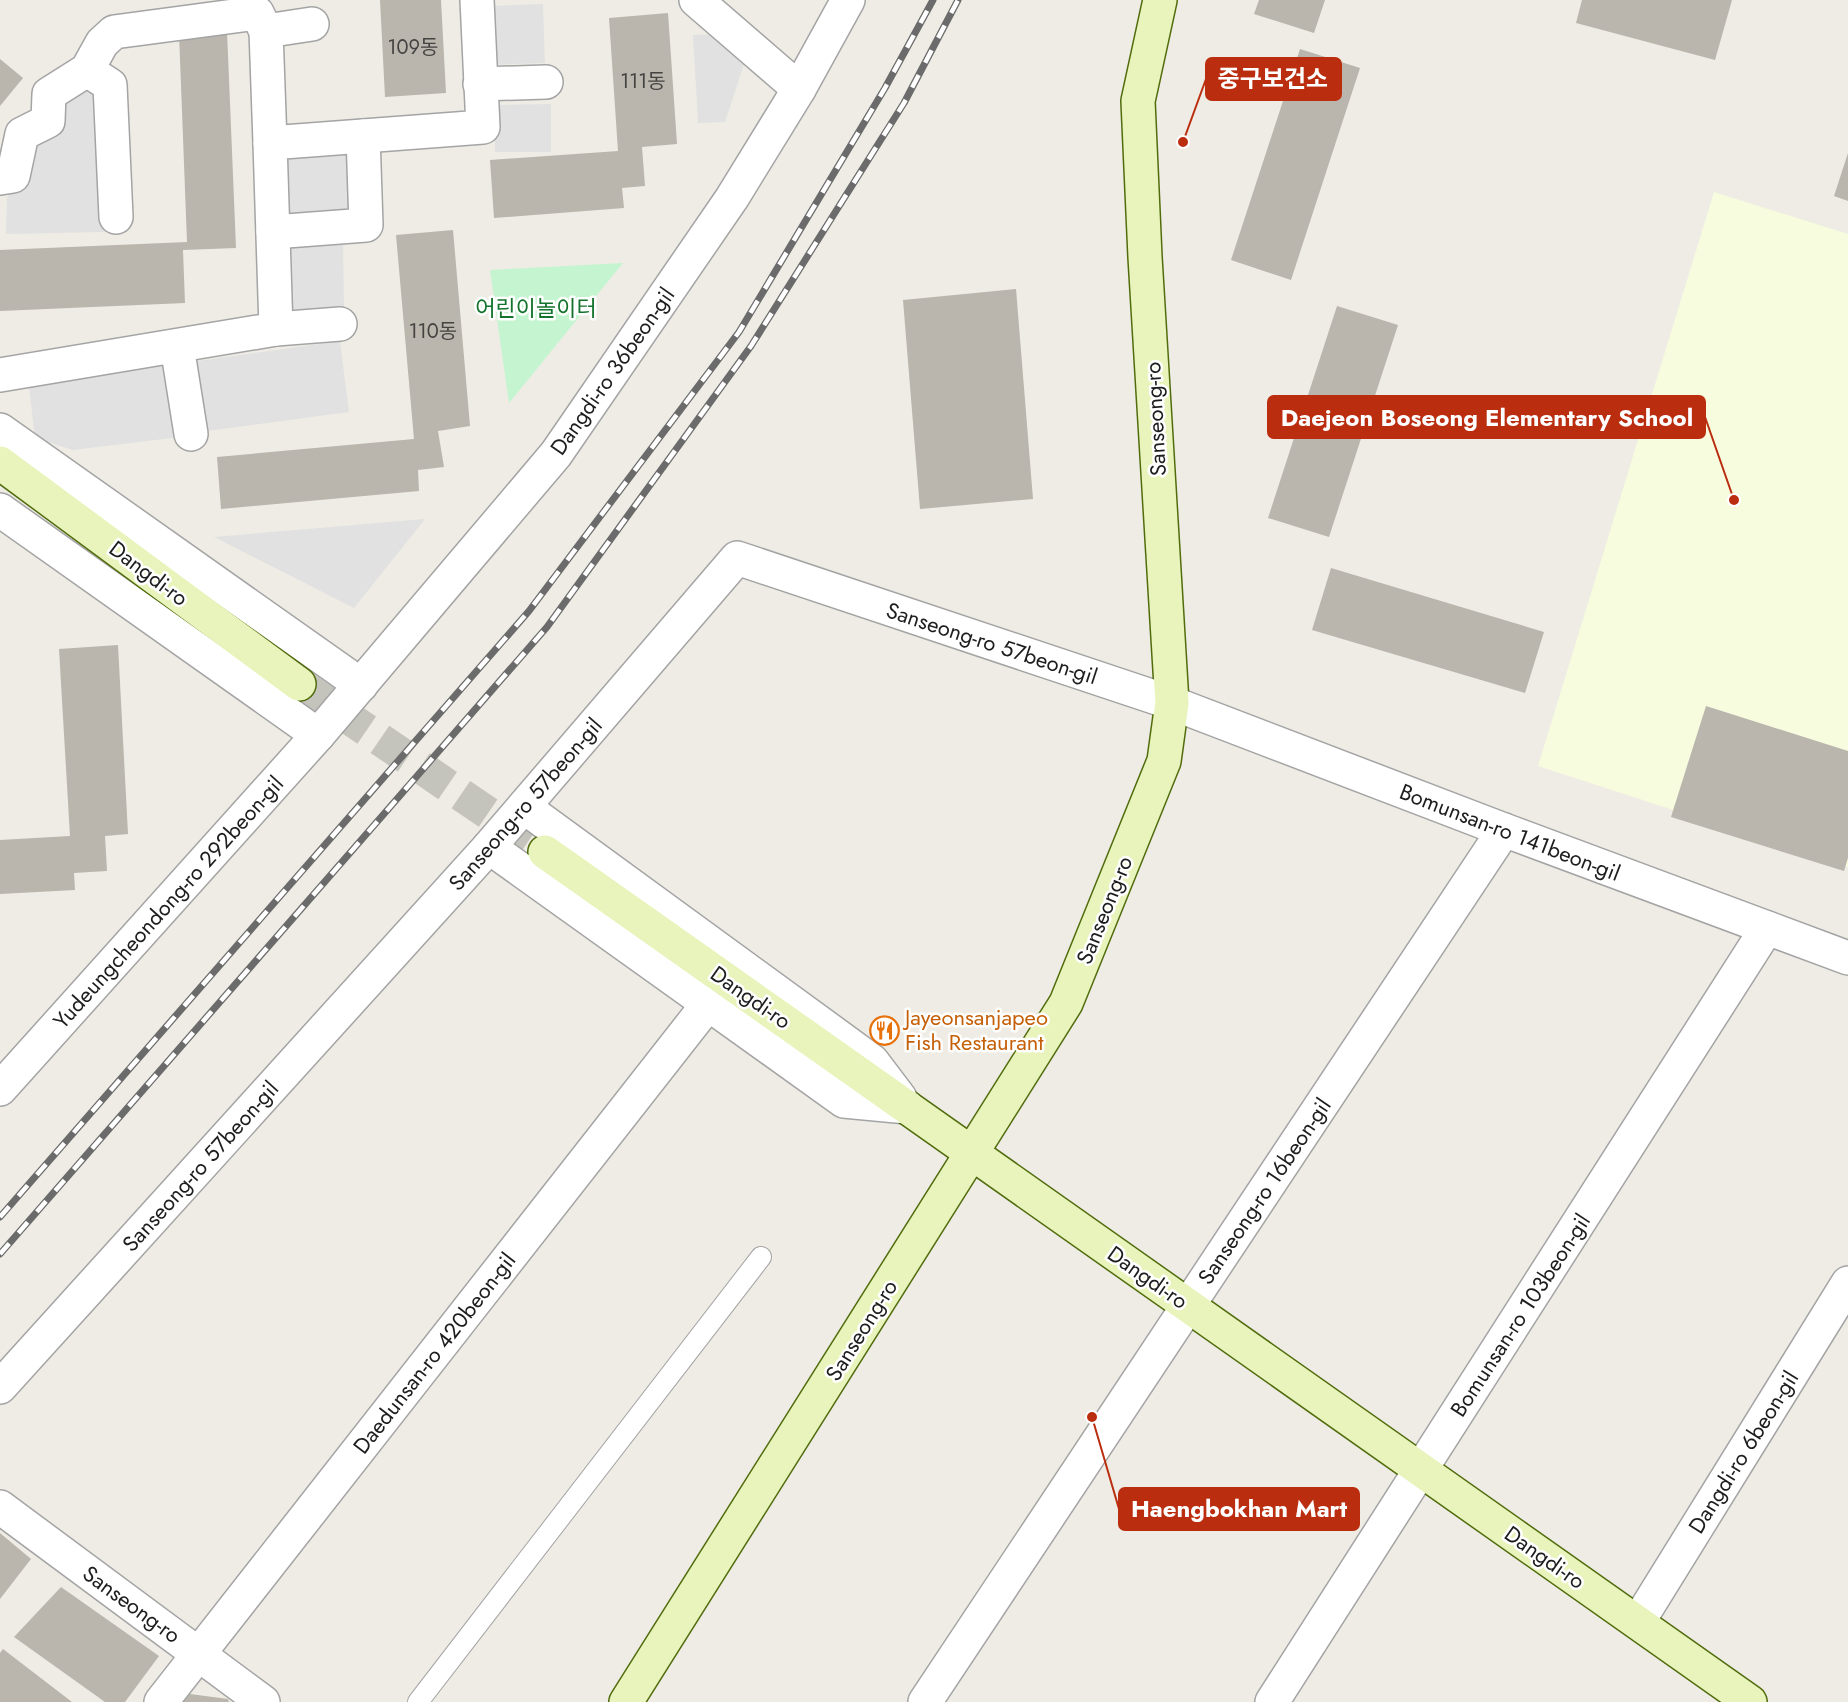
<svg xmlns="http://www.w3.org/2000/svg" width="1848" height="1702" font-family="Jost,'Noto Sans KR',sans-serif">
  <rect width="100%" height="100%" fill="#eeece4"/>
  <polygon fill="#f7fcde" points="1714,192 1848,234 1848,867 1538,766"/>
  <polygon fill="#c4f5d0" points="623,263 509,403 490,270"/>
  <g fill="#e1e1e1">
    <polygon points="543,4 545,63 490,65 488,6"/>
    <polygon points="721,34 745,61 725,122 698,123 693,35"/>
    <polygon points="95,91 106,232 6,234 7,198 35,143 74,94"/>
    <polygon points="551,104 551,152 495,152 495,105"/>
    <polygon points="352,149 353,214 287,216 286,151"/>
    <polygon points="343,242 344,309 291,309 291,243"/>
    <polygon points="340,341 349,412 199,432 190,362"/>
    <polygon points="170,360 180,437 73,450 35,438 28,378"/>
    <polygon points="425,519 354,608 214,537"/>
  </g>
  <g fill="#bab5ad">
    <polygon points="380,0 441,0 446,93 385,97"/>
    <polygon points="1259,0 1325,0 1314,33 1254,14"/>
    <polygon points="1582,0 1732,0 1715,60 1576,23"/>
    <polygon points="668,13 677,144 642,147 645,186 622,188 624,208 494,218 490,160 618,151 609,18"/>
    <polygon points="227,31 236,248 183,250 185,303 0,311 0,250 187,242 179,33"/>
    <polygon points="1300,49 1360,68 1291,280 1231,260"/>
    <polygon points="0,59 23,78 0,106"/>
    <polygon points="1848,153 1848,201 1834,196"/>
    <polygon points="453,230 470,426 438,431 444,467 418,470 419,491 221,509 217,457 414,439 396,235"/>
    <polygon points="1016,289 1033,499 920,509 903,300"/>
    <polygon points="1337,306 1398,325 1329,537 1268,518"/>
    <polygon points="1331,568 1544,632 1525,693 1312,630"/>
    <polygon points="118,645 128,834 105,836 107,871 74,873 75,890 0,894 0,840 70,836 59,649"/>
    <polygon points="1706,706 1848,751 1848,858 1844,871 1671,817"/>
    <polygon points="0,1533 31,1559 0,1599"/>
    <polygon points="61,1587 159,1656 125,1702 105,1702 14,1637"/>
    <polygon points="3,1649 72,1702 0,1702 0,1653"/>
    <polygon points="190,1694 228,1699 229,1702 183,1702"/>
  </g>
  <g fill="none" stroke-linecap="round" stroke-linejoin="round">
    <polyline stroke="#c4c3bc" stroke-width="33" stroke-dasharray="33 16" stroke-linecap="butt" points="299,684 545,852"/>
    <defs>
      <polyline id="lane" points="418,1702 761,1257"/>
      <g id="street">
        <polyline points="696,0 799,89"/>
        <polyline points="87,70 110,85 116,217"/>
        <polyline points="480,84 546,82"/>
        <polyline points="270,143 266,31 312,24"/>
        <polyline points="0,178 13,176 22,134 48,121 49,94 87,70 102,43 114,32 257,13 266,31"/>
        <polyline points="273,232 366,225 363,136"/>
        <polyline points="276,329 340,324"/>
        <polyline points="177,346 191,434"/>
        <polyline points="0,375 276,329 270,143 483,127 477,0"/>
        <polyline points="0,430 361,685"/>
        <polyline points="0,510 318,735"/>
        <polyline points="524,807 872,1061 900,1098"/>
        <polyline points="489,847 844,1101 907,1107"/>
        <polyline points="0,1089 318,735 556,454 732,198 799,89 848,0"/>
        <polyline points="0,1387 489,847 737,558 1172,703 1504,830 1848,958"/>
        <polyline points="0,1507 263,1702"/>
        <polyline points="1638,1622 1848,1283"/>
        <polyline points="161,1702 708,1004"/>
        <polyline points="925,1702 1504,830"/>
        <polyline points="1272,1702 1767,928"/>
      </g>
      <g id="secondary">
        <polyline points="0,463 299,684"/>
        <polyline points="545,852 1750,1702"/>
        <polyline points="626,1702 1066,1003 1164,761 1172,703 1145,257 1138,101 1160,0"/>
      </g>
    </defs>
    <use href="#lane" stroke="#a4a4a4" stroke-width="22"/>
    <use href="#street" stroke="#a4a4a4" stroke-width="36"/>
    <use href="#secondary" stroke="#516c0d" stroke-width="36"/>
    <use href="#lane" stroke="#fff" stroke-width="20"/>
    <use href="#street" stroke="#fff" stroke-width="33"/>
    <use href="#secondary" stroke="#e8f4bb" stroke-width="33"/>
    <defs>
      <g id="rail">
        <polyline points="0,1217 529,611 739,332 885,88 933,0"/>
        <polyline points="0,1254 547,627 751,346 904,103 958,0"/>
      </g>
    </defs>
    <use href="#rail" stroke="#6b6b6b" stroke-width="7"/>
    <use href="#rail" stroke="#fff" stroke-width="4.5" stroke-dasharray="14" stroke-linecap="butt"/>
  </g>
  <defs>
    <symbol id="restaurant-ring" viewBox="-11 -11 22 22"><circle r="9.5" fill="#fff" stroke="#e8710a" stroke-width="1.5"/><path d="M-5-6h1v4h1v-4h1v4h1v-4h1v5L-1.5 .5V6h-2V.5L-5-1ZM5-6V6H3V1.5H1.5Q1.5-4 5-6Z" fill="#e8710a"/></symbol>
  </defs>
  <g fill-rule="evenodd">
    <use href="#restaurant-ring" x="868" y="1014" width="33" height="33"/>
  </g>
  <g text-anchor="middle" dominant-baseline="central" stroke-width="5" stroke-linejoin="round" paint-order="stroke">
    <g font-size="20" fill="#444341">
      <text x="413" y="47">109동</text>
      <text x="643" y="81">111동</text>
      <text x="433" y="331">110동</text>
    </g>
    <g font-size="22" fill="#14732c" stroke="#fff">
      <text x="536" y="308">어린이놀이터</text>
    </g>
    <g font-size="22" fill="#1d1d1d" stroke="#fff">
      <text transform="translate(612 371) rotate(-55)">Dangdi-ro 36beon-gil</text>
      <text transform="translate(1155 419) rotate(-93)">Sanseong-ro</text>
      <text transform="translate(149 573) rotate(37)">Dangdi-ro</text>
      <text transform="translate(992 643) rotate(18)">Sanseong-ro 57beon-gil</text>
      <text transform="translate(525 804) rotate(-49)">Sanseong-ro 57beon-gil</text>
      <text transform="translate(1510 832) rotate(21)">Bomunsan-ro 141beon-gil</text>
      <text transform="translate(168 902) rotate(-48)">Yudeungcheondong-ro 292beon-gil</text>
      <text transform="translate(1104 910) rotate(-68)">Sanseong-ro</text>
      <text transform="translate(751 997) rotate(35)">Dangdi-ro</text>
      <text transform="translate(200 1166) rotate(-48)">Sanseong-ro 57beon-gil</text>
      <text transform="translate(1264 1191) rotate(-56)">Sanseong-ro 16beon-gil</text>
      <text transform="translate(1148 1277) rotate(35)">Dangdi-ro</text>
      <text transform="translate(1520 1315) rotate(-57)">Bomunsan-ro 103beon-gil</text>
      <text transform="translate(861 1330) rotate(-58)">Sanseong-ro</text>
      <text transform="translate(434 1353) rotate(-52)">Daedunsan-ro 420beon-gil</text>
      <text transform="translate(1743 1452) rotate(-58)">Dangdi-ro 6beon-gil</text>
      <text transform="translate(1545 1557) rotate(35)">Dangdi-ro</text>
      <text transform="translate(132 1604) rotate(36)">Sanseong-ro</text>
    </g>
    <g font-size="22" fill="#c56008" stroke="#fff" text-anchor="start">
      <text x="905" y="1017">Jayeonsanjapeo<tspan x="905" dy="25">Fish Restaurant</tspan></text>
    </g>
  </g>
  <path fill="none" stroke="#bb2d0f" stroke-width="2" d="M1183 142L1206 79M1734 500L1705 417M1092 1417L1119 1509"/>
  <g fill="#bb2d0f" stroke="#fff" stroke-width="2">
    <circle cx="1183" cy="142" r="6"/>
    <circle cx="1734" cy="500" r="6"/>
    <circle cx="1092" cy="1417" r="6"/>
  </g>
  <g fill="#bb2d0f" stroke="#bb2d0f" stroke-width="2">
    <rect x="1206" y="58" width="135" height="42" rx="6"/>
    <rect x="1268" y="396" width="437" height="42" rx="6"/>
    <rect x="1119" y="1488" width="240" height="42" rx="6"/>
  </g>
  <g font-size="24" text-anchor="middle" font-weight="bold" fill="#fff">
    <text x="1273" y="87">중구보건소</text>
    <text x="1487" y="426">Daejeon Boseong Elementary School</text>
    <text x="1239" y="1517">Haengbokhan Mart</text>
  </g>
</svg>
